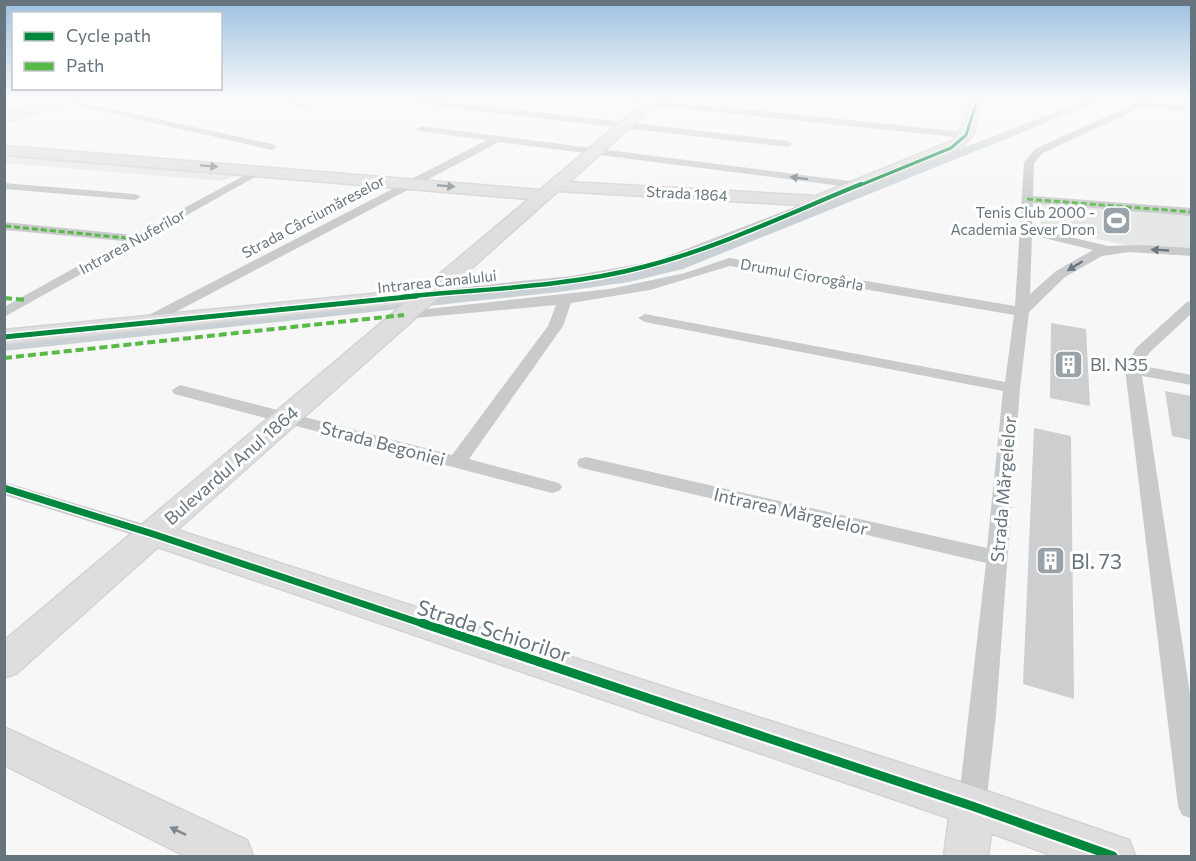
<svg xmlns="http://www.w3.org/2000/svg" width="1196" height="861" font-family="Commissioner,sans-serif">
  <rect width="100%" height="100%" fill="#f7f7f7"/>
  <g fill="#e6e8e5">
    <polygon points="4,152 245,170 223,181 5,163"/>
    <polygon points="1035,201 1191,215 1191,248 1132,246 1042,228"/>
  </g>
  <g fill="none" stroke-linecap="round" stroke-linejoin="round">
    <polygon fill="#cad1d4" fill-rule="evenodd" points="1092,98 1107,98 683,269 629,282 559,292 4,351 4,339 559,282 629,272 671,261"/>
  </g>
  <g fill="#cdcecf">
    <polygon points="1051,323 1086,329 1090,406 1050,398"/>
    <polygon points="1165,391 1191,396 1191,440 1172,436"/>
    <polygon points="1034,428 1071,436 1074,699 1023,684"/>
  </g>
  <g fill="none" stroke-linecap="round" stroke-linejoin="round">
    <defs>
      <g id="secondary">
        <polygon points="56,98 76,98 75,101 4,122 4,113"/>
        <polygon points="649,98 663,98 569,182 816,196 952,141 959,133 972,98 984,98 973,135 962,147 818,206 558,191 177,530 972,786 1129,840 1135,856 1054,856 991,833 988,856 944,856 949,818 158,547 17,673 4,678 4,641 405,303 4,344 4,330 422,289 529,199 4,155 4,146 540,190"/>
        <polygon points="4,727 247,840 253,856 185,856 4,765"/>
      </g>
    </defs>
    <use href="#secondary" stroke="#d2d3d4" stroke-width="3"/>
    <g fill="#c8cacb" fill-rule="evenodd">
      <polygon points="62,98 272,144 277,147 272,150 65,103 61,100"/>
      <polygon points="268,98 285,98 310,105 306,108"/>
      <polygon points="389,98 417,98 787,141 792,144 787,147 393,101"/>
      <polygon points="604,98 635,98 966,132 971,135 966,138 608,101"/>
      <path d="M1147 98H1158L1152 102 1192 106V112L1142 107 1043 153 1034 163 1033 196 1192 208V216L1033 203 1032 228 1108 246 1139 245 1192 248V256L1129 252 1102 256 1065 277 1029 312 1020 388 996 714 986 806 982 815 972 819 962 815 958 806 986 563 586 469 579 467 577 463 579 459 586 457 987 548 1003 391 645 322 638 318 645 314 1005 382 1014 315 730 266 650 290 571 303 563 326 469 459 559 483 562 487 559 491 552 493 174 394 172 390 180 385 452 455 548 326 556 305 404 319 397 315 399 312 610 289 685 273 729 258 1015 306 1024 162 1035 149ZM1032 235 1093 250 1056 271 1030 294Z"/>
      <polygon points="421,126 857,182 863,185 857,188 499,142 151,325 141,325 139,322 141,319 487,140 418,131 416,129"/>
      <polygon points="260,167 265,170 264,172 4,317 4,307 123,241 5,230 4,222 134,235"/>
      <polygon points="4,183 135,194 141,197 135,200 4,189"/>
      <polygon points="818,198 824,201 822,203 658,268 572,284 431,298 424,294 431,290 572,276 655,261"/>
      <polygon points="1192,301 1192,313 1149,353 1143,366 1192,375 1192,385 1142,376 1192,707 1192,819 1182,815 1178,806 1125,369 1136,348 1187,302"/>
      <polygon points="4,482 160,529 163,534 160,539 153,541 4,495"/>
    </g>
    <use href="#secondary" fill="#dededf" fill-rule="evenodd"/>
    <g stroke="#58b947" stroke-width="3" stroke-dasharray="6 3" stroke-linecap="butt">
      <polyline points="1027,199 1192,212"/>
      <polyline points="5,226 136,239"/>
    </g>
    <g stroke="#58b947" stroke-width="4" stroke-dasharray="8 4" stroke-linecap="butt">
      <polyline points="4,298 27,300"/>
      <polyline points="4,358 404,315"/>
    </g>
    <defs>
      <polyline id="cycleway-far4" points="858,186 951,148 966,135 978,98"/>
      <path id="cycleway-far3" d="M402 297C481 289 567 287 643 267 718 248 790 213 861 184"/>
      <polyline id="cycleway-far2" points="4,337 417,296"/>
      <polyline id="cycleway-far1" points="4,488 153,534 426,625"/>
      <polyline id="cycleway" points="422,623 972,806 1113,856"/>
    </defs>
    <use href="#cycleway-far4" stroke="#fff" stroke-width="5"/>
    <use href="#cycleway-far3" stroke="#fff" stroke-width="7"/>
    <use href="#cycleway-far2" stroke="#fff" stroke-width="8"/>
    <use href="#cycleway-far1" stroke="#fff" stroke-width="10"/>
    <use href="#cycleway" stroke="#fff" stroke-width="13"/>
    <use href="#cycleway-far4" stroke="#00873e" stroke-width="3"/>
    <use href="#cycleway-far3" stroke="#00873e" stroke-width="4.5"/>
    <use href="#cycleway-far2" stroke="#00873e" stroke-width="5"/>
    <use href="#cycleway-far1" stroke="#00873e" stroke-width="7"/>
    <use href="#cycleway" stroke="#00873e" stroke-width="9"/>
  </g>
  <defs><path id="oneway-solid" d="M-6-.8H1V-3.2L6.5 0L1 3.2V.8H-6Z" transform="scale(1.5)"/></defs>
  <g fill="#7e8991">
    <use href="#oneway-solid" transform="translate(209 166) rotate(4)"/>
    <use href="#oneway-solid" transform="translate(446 186) rotate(5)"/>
    <use href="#oneway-solid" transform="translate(178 831) rotate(-154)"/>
  </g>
  <g fill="#6b7881">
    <use href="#oneway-solid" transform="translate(799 178) rotate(-173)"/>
    <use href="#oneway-solid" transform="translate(1160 250) rotate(-177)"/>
    <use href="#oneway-solid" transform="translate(1075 266) rotate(148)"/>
  </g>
  <linearGradient id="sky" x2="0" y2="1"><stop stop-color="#9cc0e0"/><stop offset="0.45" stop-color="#fbfbfb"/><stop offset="1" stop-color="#fbfbfb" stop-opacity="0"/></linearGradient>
  <rect width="1196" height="219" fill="url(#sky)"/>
  <defs>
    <symbol id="stadium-square" viewBox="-11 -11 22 22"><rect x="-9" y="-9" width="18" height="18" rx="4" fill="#99a2a8" stroke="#fff"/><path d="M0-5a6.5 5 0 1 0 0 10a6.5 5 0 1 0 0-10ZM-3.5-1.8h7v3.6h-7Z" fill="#fff"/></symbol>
    <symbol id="building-square" viewBox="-11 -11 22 22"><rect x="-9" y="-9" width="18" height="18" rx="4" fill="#99a2a8" stroke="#fff"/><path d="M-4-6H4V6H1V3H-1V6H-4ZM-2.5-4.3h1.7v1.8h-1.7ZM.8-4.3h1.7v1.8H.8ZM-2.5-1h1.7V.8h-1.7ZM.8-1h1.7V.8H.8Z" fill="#fff"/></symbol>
  </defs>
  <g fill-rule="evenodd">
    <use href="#stadium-square" x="1100" y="204" width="33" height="33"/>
    <use href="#building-square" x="1052" y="348" width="33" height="33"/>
    <use href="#building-square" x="1034" y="544" width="33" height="33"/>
  </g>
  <g text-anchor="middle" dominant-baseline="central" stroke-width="6" stroke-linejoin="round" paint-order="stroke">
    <g font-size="15" fill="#66747d" stroke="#fff">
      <text transform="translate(687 193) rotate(3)">Strada 1864</text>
      <text transform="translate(313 216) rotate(-28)">Strada Cârciumăreselor</text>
      <text transform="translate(132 241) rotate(-29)">Intrarea Nuferilor</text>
      <text transform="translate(802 274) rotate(10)">Drumul Ciorogârla</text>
      <text transform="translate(437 281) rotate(-6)">Intrarea Canalului</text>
    </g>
    <g font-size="15" fill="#66747d" stroke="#fff" text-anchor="end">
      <text x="1095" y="212">Tenis Club 2000 -<tspan x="1095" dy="17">Academia Sever Dron</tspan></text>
    </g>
    <g font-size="18" fill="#66747d" stroke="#fff" text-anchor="start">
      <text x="1090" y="364">Bl. N35</text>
    </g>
    <g font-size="18" fill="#66747d" stroke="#fff">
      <text transform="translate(383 443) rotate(15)">Strada Begoniei</text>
      <text transform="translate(231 465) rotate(-41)">Bulevardul Anul 1864</text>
      <text transform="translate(1003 489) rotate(-85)">Strada Mărgelelor</text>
      <text transform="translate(791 511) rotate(13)">Intrarea Mărgelelor</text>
    </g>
    <g font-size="21" fill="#66747d" stroke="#fff" text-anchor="start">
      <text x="1071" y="560">Bl. 73</text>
    </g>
    <g font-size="21" fill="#66747d" stroke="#fff">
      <text transform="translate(494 630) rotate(18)">Strada Schiorilor</text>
    </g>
  </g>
  <rect width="1196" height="861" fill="none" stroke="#66747d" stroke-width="12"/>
  <rect x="12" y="12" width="210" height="78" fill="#ffffff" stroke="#c2c7cb" stroke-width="1.5"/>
  <rect x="24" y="32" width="30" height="9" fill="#00873e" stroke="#c2c7cb" stroke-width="1.5"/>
  <text x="66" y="42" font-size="18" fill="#66747d">Cycle path</text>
  <rect x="24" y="62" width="30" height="9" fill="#58b947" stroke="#c2c7cb" stroke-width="1.5"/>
  <text x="66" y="72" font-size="18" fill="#66747d">Path</text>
</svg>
